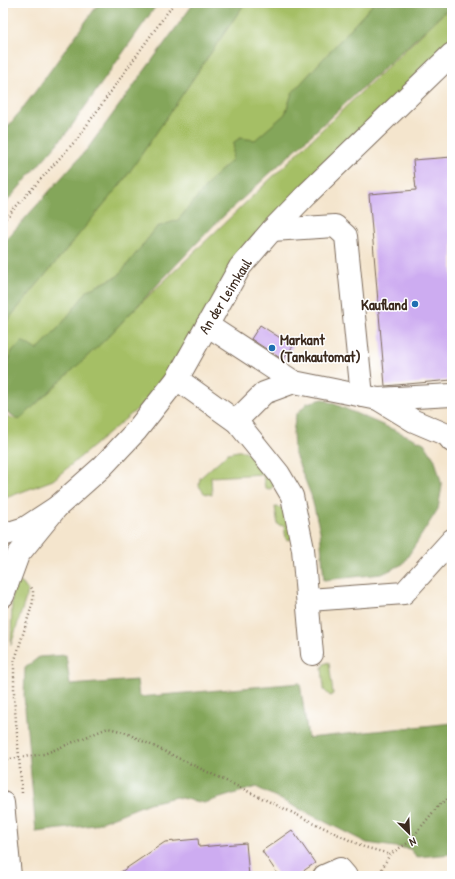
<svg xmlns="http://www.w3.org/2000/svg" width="455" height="879" font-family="'Patrick Hand',sans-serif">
  <rect width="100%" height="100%" fill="#fff"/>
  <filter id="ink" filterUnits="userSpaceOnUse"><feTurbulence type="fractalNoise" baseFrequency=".025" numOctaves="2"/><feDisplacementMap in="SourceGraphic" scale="8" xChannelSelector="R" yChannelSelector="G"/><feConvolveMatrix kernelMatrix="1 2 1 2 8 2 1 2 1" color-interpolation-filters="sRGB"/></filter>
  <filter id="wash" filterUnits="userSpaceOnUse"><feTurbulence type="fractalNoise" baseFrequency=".012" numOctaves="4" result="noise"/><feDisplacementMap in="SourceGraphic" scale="16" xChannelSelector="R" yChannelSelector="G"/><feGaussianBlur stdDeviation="0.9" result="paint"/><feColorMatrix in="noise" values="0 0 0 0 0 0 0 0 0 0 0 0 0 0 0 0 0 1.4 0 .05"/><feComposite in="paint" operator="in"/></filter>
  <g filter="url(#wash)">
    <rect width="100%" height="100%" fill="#f4e5cd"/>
    <g fill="#a5bf65" stroke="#707442">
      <polygon points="227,3 414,3 14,401 3,394 3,317"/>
      <polygon points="452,5 452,44 245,247 160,390 53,480 3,499 3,415 19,420"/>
      <polygon points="238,451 246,451 274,482 273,487 270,489 265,488 263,474 211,477 212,495 204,493 199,486 200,478 228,453"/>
      <polygon points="275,507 286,508 292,538 289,540 286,539 284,526 278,525"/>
      <polygon points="16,580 23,584 28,591 11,645 12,594"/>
      <polygon points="329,662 333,694 330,696 324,690 322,668 324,664"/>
    </g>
    <g fill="#84a65a" stroke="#60683c">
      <polygon points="99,3 158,3 68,131 3,206 3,133 32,96"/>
      <polygon points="194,3 245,3 124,180 3,326 3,243 88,148"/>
      <polygon points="374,3 452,3 452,5 214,225 107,338 19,420 4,410 7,366 12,351 22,341 37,350 60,326 88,290 118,276 157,227 178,220 213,178 232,160 234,142 240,138 255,140 285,114 292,93"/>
      <polygon points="323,399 424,443 435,460 442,486 438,509 403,564 382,574 324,580 320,531 311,495 294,452 293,432 296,415 307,403"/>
      <polygon points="66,655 70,685 137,680 139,697 300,683 308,738 452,723 452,854 417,857 410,849 367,843 256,787 204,803 176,797 149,803 94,825 36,832 24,696 25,668 39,657"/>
    </g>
    <g id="blocks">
      <g fill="#cdacf1">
        <polygon points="452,157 452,380 385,386 369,194 416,190 413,160"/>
        <polygon points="260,325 293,346 283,360 251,339"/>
        <polygon points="292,830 315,863 296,876 279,876 262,851"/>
        <polygon points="198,839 199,847 246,843 249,876 115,876 165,842"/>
      </g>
    </g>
  </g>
  <g filter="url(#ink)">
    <use href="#blocks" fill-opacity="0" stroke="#7c6b5b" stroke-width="1"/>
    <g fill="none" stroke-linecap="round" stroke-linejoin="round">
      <defs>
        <g id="minor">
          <polyline points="272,230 335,226 346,236 362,396"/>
          <polyline points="207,325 294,382"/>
          <polyline points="177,379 237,422 279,474 292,496 303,549 312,654"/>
          <polyline points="378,399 452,395"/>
          <polyline points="237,422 242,415 264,393 294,382 378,399 414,421 447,435 452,441"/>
          <polyline points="3,535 25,528 57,507 102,467 136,431 177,379 240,267 272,230 307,194 452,54"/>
          <polyline points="309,600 404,593 452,540"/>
          <polyline points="324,876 340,869 346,876"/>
        </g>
        <g id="major">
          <polyline points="3,596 18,555 57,507"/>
          <polyline points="3,803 10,876"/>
        </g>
      </defs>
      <use href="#minor" stroke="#7c6b5b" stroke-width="24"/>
      <use href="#major" stroke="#7c6b5b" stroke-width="24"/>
      <g stroke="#7c6b5b" stroke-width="2.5" stroke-dasharray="1 3" stroke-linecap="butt">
        <polyline points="3,221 77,139 174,3"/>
        <polyline points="3,760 44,754 108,728 124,732 364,847 390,854"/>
        <polyline points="22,793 14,698 14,663 33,602 33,591 30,585"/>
        <polyline points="378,876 390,854 408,843 439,805 452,796"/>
      </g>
      <use href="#minor" stroke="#fff" stroke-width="22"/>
      <use href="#major" stroke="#fff" stroke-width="22"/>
    </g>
  </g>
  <g fill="#1f6fb2" stroke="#fff" stroke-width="1.5">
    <circle cx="415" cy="304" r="4"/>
    <circle cx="272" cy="348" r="4"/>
  </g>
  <g text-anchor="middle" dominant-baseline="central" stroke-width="3" stroke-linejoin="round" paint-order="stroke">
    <g font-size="15" fill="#3b2a1e" stroke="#fff">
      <text transform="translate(225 296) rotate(-58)">An der Leimkaul</text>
    </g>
    <g font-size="15" font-weight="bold" fill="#3b2a1e" stroke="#fff" text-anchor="end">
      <text x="407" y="304">Kaufland</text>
      <text x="280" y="339" text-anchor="start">Markant<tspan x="280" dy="17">(Tankautomat)</tspan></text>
    </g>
  </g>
  <rect width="455" height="879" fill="none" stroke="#fff" stroke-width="16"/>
  <g transform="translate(409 833) rotate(156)" stroke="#ffffff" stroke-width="3" paint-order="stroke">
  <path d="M0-3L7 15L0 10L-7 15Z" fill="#3b2a1e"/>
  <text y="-6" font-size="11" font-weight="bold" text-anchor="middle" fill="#3b2a1e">N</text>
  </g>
</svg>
